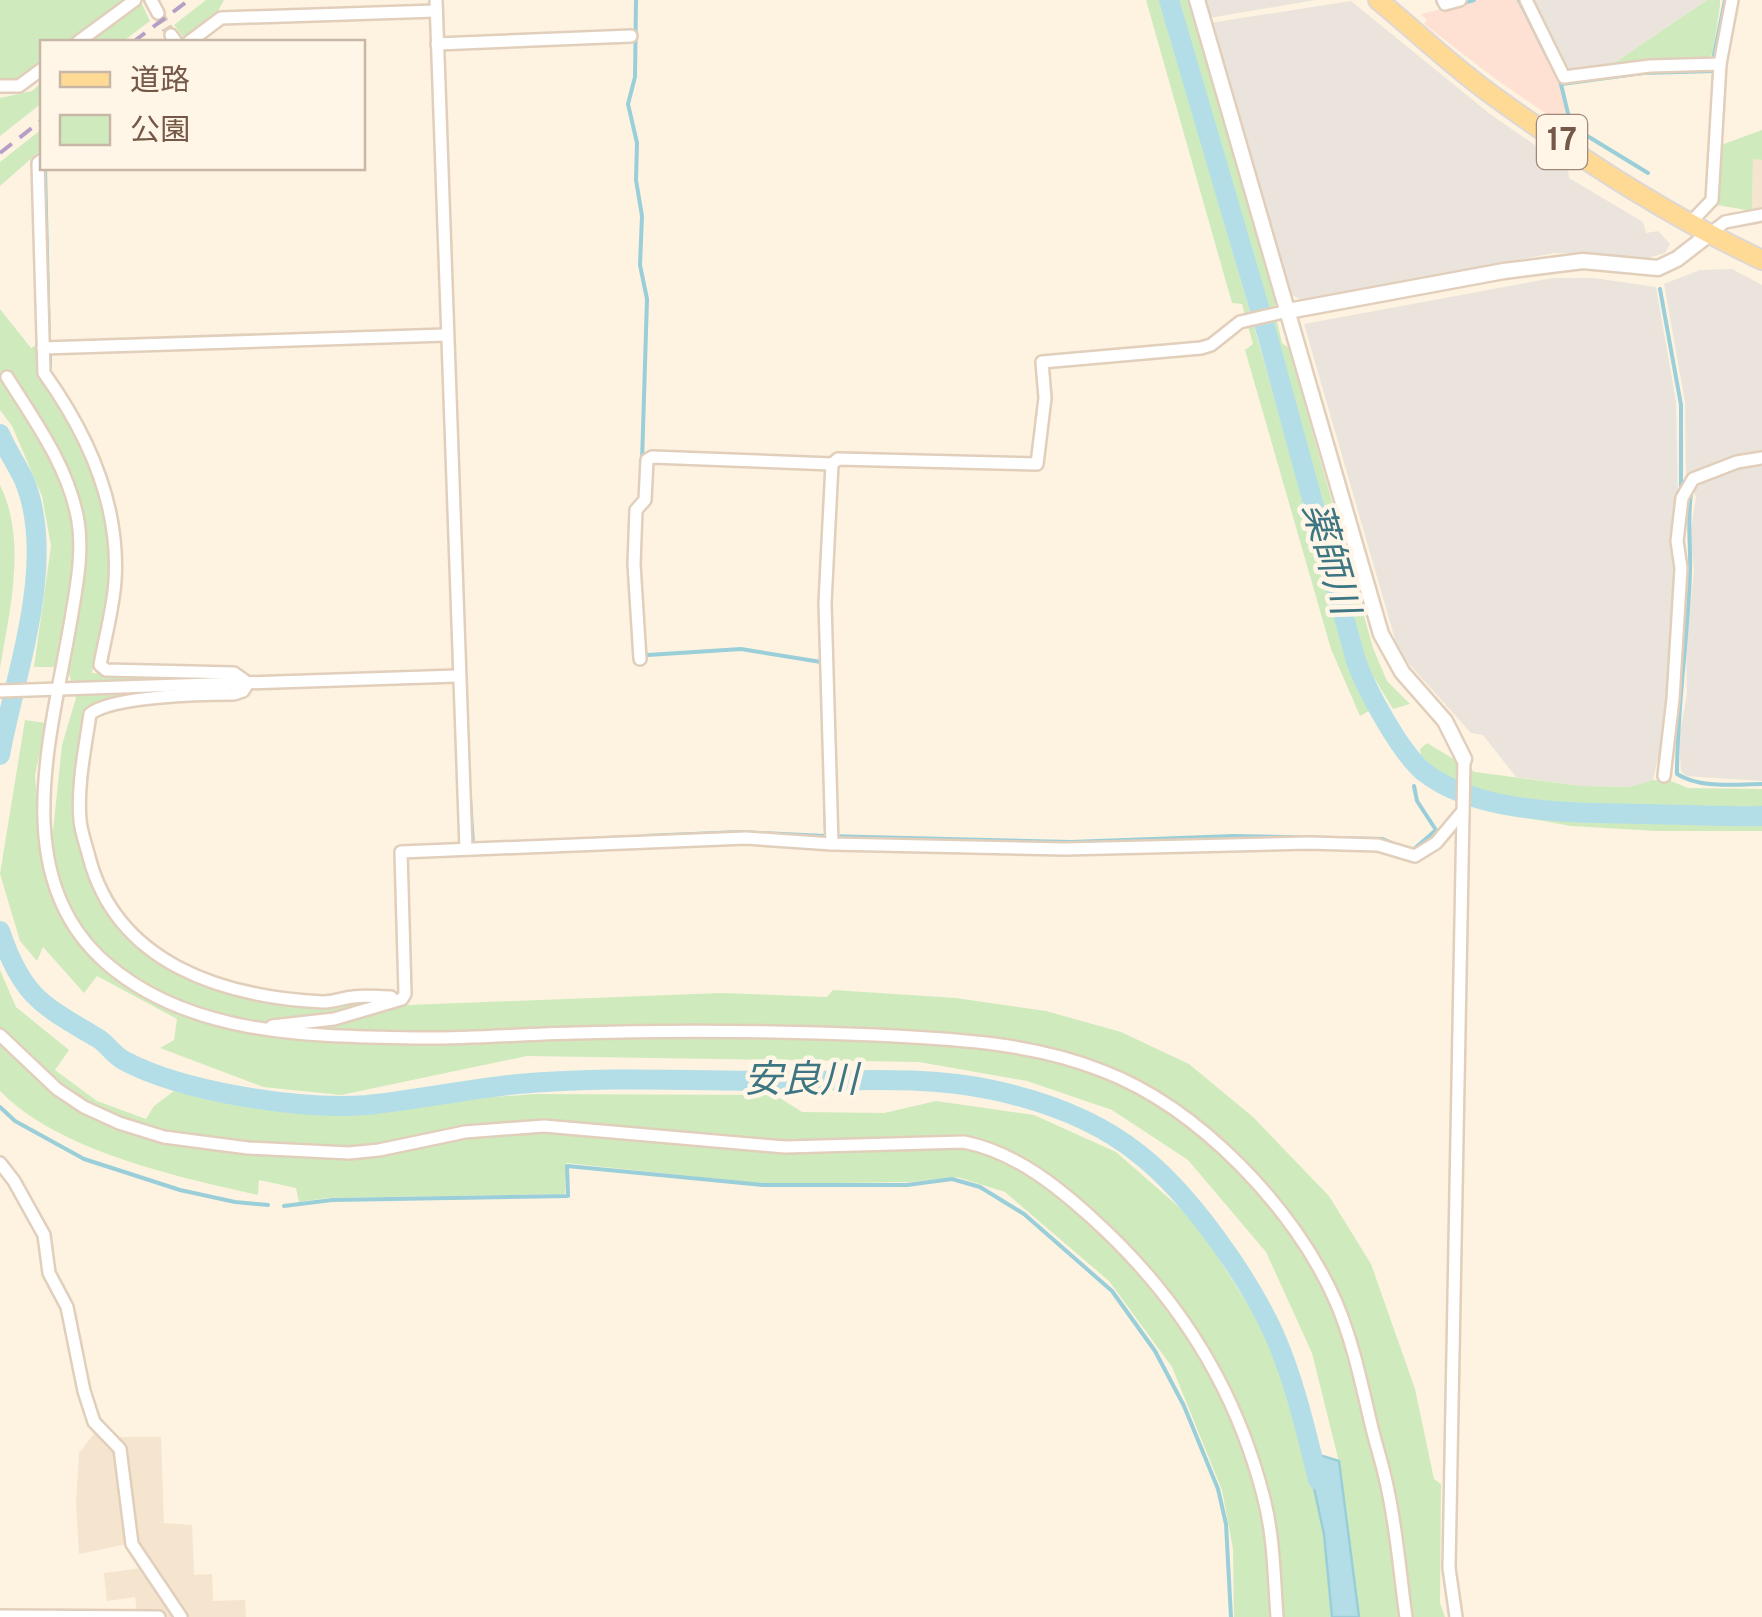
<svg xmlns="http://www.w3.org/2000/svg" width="1762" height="1617" font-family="Overpass,'Noto Sans JP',sans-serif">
  <rect width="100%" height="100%" fill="#fdf3e0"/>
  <g fill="#f5e4ce">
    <polygon points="1753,159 1762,160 1762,210 1752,211"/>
    <polygon points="97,1430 121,1437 161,1437 164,1523 192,1525 194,1575 212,1574 213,1601 245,1600 246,1617 107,1617 137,1611 135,1597 107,1601 104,1573 143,1568 127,1544 79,1554 76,1503 79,1453"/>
  </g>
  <polygon fill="#fee1d3" points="1479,0 1517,0 1560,84 1569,127 1565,127 1493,77 1424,24 1427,20 1421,14"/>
  <g fill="#ebe4dc">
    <polygon points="1205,0 1315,0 1209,18"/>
    <polygon points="1531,0 1707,0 1610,66 1566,71"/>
    <polygon points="1351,1 1490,114 1568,168 1569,178 1643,222 1646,233 1658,231 1670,244 1665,253 1645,259 1606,254 1555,253 1301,300 1292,295 1210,23"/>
    <polygon points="1732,269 1762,285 1762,455 1740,456 1686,476 1685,402 1664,284 1700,270"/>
    <polygon points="1553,278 1594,278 1656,287 1676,402 1678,494 1673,545 1678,566 1665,730 1653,780 1629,787 1581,786 1516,777 1483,735 1471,733 1399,653 1304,324"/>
    <polygon points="1762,465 1762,781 1686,776 1681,771 1679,738 1687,694 1686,652 1694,570 1690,535 1696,497 1693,491 1698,485 1744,467"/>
  </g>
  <g fill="#cfebbe">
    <polygon points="0,0 125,0 71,42 42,42 42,63 16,81 0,82"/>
    <polygon points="206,0 224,0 218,11 183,37 174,25"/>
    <polygon points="1146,0 1161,0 1351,667 1369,711 1360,716 1331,649 1245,350 1253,344 1242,304 1232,303"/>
    <polygon points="1178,0 1188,0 1276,303 1274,307 1282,343 1289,348 1373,648 1387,681 1410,704 1393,709 1367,666"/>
    <polygon points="1707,0 1720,0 1720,5 1713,54 1706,60 1610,66"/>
    <polygon points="141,2 150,21 122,42 91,42"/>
    <polygon points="42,82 42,103 0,136 0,98 32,91"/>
    <polygon points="42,129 42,149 0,186 0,162"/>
    <polygon points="1762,130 1762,160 1753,159 1752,211 1717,205 1721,145"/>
    <polygon points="0,309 31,348 38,344 99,478 109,533 107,601 92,673 182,679 182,691 87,706 75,799 77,832 94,887 124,937 175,971 233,993 334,1007 368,999 409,1005 721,993 827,997 833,990 956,998 1046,1011 1121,1032 1189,1064 1253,1117 1329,1196 1371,1264 1415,1389 1434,1479 1441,1484 1440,1603 1445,1617 1359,1617 1339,1462 1312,1353 1266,1252 1188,1160 1112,1110 1027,1081 919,1062 527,1056 341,1095 263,1087 160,1048 174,1040 177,1019 97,976 84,993 43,947 37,961 20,941 0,874 25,720 46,723 35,775 40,840 53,831 62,745 76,698 67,667 34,667 51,546 42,496 12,426 0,410"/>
    <path d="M0 485C27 540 10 610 0 668Z"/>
    <polygon points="1427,743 1475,772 1581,786 1629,787 1653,780 1671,781 1688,788 1762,789 1762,807 1706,809 1544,802 1490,794 1437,773 1422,760 1420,749"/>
    <polygon points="1472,808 1576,821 1762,826 1762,831 1657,831 1571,826"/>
    <path d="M0 970 16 1007 69 1050 55 1070 97 1101 146 1119 154 1106 174 1091 298 1112 369 1114 464 1099 535 1094 775 1095 802 1112 884 1113 936 1101 1034 1115 1116 1152 1196 1222 1272 1343 1306 1451 1324 1534 1332 1617H1234L1233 1549 1222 1490 1172 1367 1109 1281 1005 1192 957 1177 910 1182 766 1184 566 1163 565 1194 327 1198 299 1202 296 1188 259 1180 258 1195C178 1177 58 1151 0 1091Z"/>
  </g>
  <polygon fill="#b4dee7" stroke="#9aced9" stroke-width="2.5" points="1306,1451 1339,1461 1359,1617 1332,1617 1324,1534"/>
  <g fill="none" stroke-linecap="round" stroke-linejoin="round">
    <g stroke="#9aced9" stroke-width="4">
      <polyline points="636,0 635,77 628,104 637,143 636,180 642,216 640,265 647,299 642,462"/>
      <polyline points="1437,0 1438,3"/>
      <polyline points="1519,0 1548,58"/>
      <polyline points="1460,4 1474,0"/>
      <polyline points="1714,56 1725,0"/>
      <polyline points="1560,80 1571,126 1648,173"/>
      <polyline points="1562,84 1643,73 1715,71"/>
      <polyline points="45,168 49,342"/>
      <path d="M1660 289 1681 405V487L1691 494C1687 521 1691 546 1690 572 1688 639 1677 706 1677 774 1701 789 1735 784 1762 784"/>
      <polyline points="50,353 50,368"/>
      <polyline points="463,594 463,619"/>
      <polyline points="643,651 648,655 741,649 821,662"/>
      <polyline points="470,799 473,844"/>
      <polyline points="825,800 826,836 1071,842 1234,836 1383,839 1394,844"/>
      <polyline points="645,836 740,832 825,836"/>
      <polyline points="607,838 634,837"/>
      <polyline points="1413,850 1436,830 1417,801 1414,786"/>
      <polyline points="0,1107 15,1121 84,1159 180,1190 235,1202 268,1205"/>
      <polyline points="284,1206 332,1200 568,1196 567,1166 763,1185 907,1185 952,1179 980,1187 1024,1214 1112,1291 1155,1351 1184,1406 1218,1489 1226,1524 1231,1617"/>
    </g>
    <g stroke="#b4dee7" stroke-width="20">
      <path d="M1169 0 1269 341 1356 661C1367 691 1400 752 1424 772 1481 816 1577 812 1647 814 1685 815 1723 817 1762 816"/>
      <path d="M0 434C7 451 18 466 25 482 57 564 15 673 0 755"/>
      <path d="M0 931C22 997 42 1005 99 1039 108 1045 114 1055 123 1060 182 1092 299 1110 367 1105 417 1100 467 1089 518 1084 606 1076 696 1081 784 1081 853 1081 925 1075 993 1090 1044 1101 1098 1121 1139 1154 1190 1194 1247 1275 1274 1334 1294 1379 1306 1431 1318 1480"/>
    </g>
    <polyline stroke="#dbccba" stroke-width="11" stroke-dasharray="11 5.5" stroke-linecap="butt" points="158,13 171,35"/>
    <defs>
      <g id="minor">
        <polyline points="151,0 158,13"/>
        <polyline points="436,0 466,849"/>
        <polyline points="1443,0 1445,4 1460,0"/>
        <polyline points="1526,0 1564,77 1650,66 1720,64"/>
        <polyline points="171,35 176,42"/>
        <polyline points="78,42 135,0"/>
        <polyline points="189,42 221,18 436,11"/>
        <polyline points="437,44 631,36"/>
        <polyline points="0,86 19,86 42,69"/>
        <path d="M42 160 38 163 44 373C87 433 120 505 115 581 113 610 105 637 100 665L106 670 234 673 248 683 243 691 234 694C203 694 112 696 90 714 85 749 77 785 80 820 81 832 86 845 89 857 117 964 223 997 323 1002 334 1002 343 998 353 997 366 995 379 997 391 997"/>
        <polyline points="1690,223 1712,200 1720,64 1732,0"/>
        <polyline points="1708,235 1725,222 1762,215"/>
        <polyline points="43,348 446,335"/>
        <path d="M7 377C35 421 69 468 78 521 83 551 77 584 72 613 54 727 4 874 106 963 190 1036 309 1036 414 1038 468 1039 521 1034 575 1033 675 1030 776 1031 876 1035 952 1039 1031 1042 1103 1071 1199 1108 1295 1208 1336 1302 1353 1342 1361 1382 1371 1424 1376 1446 1384 1468 1388 1491 1397 1532 1400 1575 1406 1617"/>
        <polyline points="640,659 634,564 636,510 645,500 647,460 652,457 832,464"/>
        <polyline points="0,691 457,676"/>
        <polyline points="1664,776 1673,699 1681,568 1677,541 1682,498 1693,479 1737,462 1762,458"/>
        <polyline points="832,844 825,603 832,464 838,459 1037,464 1045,398 1042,362 1201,348 1211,345 1240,322 1288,311"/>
        <polyline points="272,1026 334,1019 402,999 405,994 401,852 746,838 832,844 1065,849 1308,843 1378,845 1415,856 1436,843 1463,811"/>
        <path d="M0 1035 57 1089 84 1107 119 1123 164 1137 248 1148 349 1153 379 1150 465 1132 544 1126 785 1147 964 1142C1014 1152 1056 1185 1093 1219 1176 1294 1235 1387 1263 1495 1274 1535 1274 1577 1277 1617"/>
        <polyline points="0,1163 14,1181 44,1235 49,1273 67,1307 84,1391 94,1422 120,1449 132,1544 181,1617"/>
        <polyline points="0,1616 159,1617"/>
        <polyline points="1456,1617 1449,1568 1464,759"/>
      </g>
      <g id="tertiary">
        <polyline points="1197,0 1381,634 1402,672 1445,721 1464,759"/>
        <polyline points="1288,311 1504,271 1583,261 1658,268 1677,259 1708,235"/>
      </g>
      <path id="primary" d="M1378 0C1417 32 1454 68 1495 97 1579 158 1668 216 1762 260"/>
    </defs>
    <use href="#minor" stroke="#e1cfbc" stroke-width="16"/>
    <use href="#tertiary" stroke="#e1cfbc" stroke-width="19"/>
    <use href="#primary" stroke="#ded7d3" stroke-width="22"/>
    <use href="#minor" stroke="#fff" stroke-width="11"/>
    <use href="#tertiary" stroke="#fff" stroke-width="14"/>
    <use href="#primary" stroke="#ffda95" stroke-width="18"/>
    <g stroke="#b59fc6" stroke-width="4" stroke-dasharray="15 10" stroke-linecap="butt">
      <polyline points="133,42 189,0"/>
      <polyline points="0,153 42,120"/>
    </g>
  </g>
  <g text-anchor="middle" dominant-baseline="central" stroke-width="9" stroke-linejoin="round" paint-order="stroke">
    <rect fill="#fff6e7" stroke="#9e8777" stroke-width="2.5" x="1537" y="115" width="50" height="54" rx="8"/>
    <g font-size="32" font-weight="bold" fill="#755847">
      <text x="1562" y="142">17</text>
    </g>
    <g font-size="38" font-style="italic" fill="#3d7582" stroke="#fff6e7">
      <text transform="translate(1328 559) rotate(74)">薬師川</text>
      <text x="801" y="1082">安良川</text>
    </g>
  </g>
  <rect x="40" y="40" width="325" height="130" fill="#fff6e7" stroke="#c8b7a7" stroke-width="2.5"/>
  <rect x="60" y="72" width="50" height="15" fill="#ffda95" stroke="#c8b7a7" stroke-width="2.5"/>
  <text x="130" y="90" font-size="30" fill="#755847">道路</text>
  <rect x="60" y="115" width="50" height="30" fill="#cfebbe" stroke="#c8b7a7" stroke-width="2.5"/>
  <text x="130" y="140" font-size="30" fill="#755847">公園</text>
</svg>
